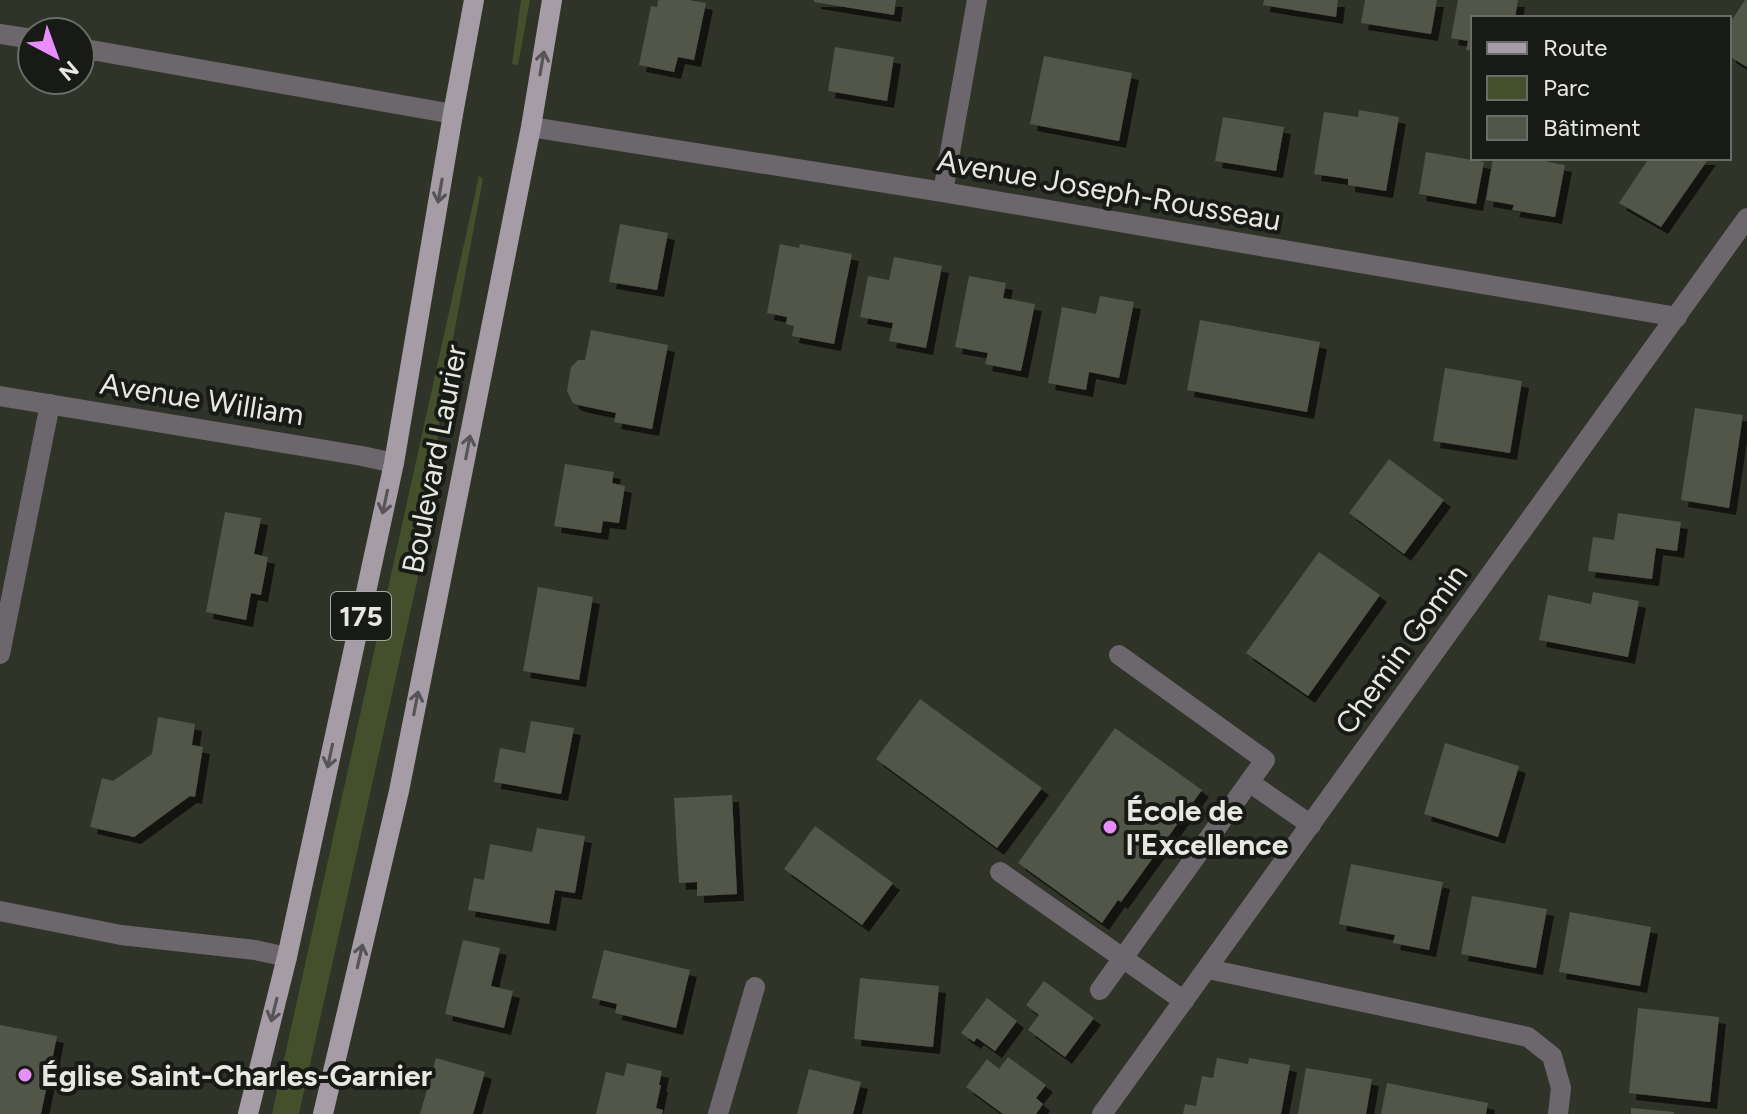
<svg xmlns="http://www.w3.org/2000/svg" width="1747" height="1114" font-family="Figtree,sans-serif">
  <defs>
    <filter id="shadow"><feDropShadow dx="7" dy="7" stdDeviation="0" flood-color="#0009"/></filter>
  </defs>
  <rect width="100%" height="100%" fill="#2f3328"/>
  <g fill="#444f2c">
    <polygon points="521,0 530,0 518,65 512,64"/>
    <polygon points="479,176 483,179 442,398 427,537 299,1114 272,1114"/>
  </g>
  <g fill="#515649" filter="url(#shadow)">
    <polygon points="658,0 689,0 706,3 694,60 678,57 674,72 639,65 651,6 657,7"/>
    <polygon points="814,0 896,0 894,15 814,2"/>
    <polygon points="1264,0 1338,0 1336,17 1263,5"/>
    <polygon points="1365,0 1437,0 1431,34 1361,23"/>
    <polygon points="1458,0 1518,0 1515,18 1473,18 1473,51 1466,50 1468,41 1451,38"/>
    <polygon points="1745,0 1747,0 1747,67 1729,56 1729,24"/>
    <polygon points="835,47 894,57 887,101 828,91"/>
    <polygon points="1044,56 1132,73 1119,141 1030,124"/>
    <polygon points="1359,110 1399,117 1386,191 1348,185 1348,179 1314,174 1324,112 1358,117"/>
    <polygon points="1223,117 1284,127 1276,171 1215,161"/>
    <polygon points="1426,152 1484,162 1476,204 1419,194"/>
    <polygon points="1493,158 1549,158 1548,162 1565,165 1555,217 1512,210 1514,205 1486,200"/>
    <polygon points="1649,158 1709,158 1661,227 1619,203"/>
    <polygon points="620,224 668,233 657,290 609,282"/>
    <polygon points="780,244 799,248 800,244 852,254 834,344 792,336 794,326 786,324 787,317 767,313"/>
    <polygon points="894,257 942,266 926,348 889,341 893,323 860,317 868,276 889,280"/>
    <polygon points="969,276 1006,283 1003,298 1035,304 1021,371 985,364 988,353 955,347"/>
    <polygon points="1100,296 1134,302 1119,378 1089,372 1086,390 1048,383 1062,307 1096,314"/>
    <polygon points="1200,320 1320,342 1307,412 1187,390"/>
    <polygon points="591,330 668,345 652,429 614,422 616,413 578,405 573,403 567,391 571,367 578,360 585,360"/>
    <polygon points="1445,368 1522,381 1510,453 1433,441"/>
    <polygon points="1695,408 1743,415 1729,508 1681,500"/>
    <polygon points="1389,459 1444,500 1404,554 1349,513"/>
    <polygon points="565,464 614,472 612,483 625,486 619,523 603,521 601,533 554,526"/>
    <polygon points="225,512 261,518 254,554 268,557 261,595 251,593 246,620 206,612"/>
    <polygon points="1618,513 1681,522 1677,551 1656,548 1652,579 1588,571 1593,537 1614,540"/>
    <polygon points="1319,552 1380,595 1308,696 1246,653"/>
    <polygon points="538,587 593,597 579,680 523,671"/>
    <polygon points="1593,592 1639,601 1628,657 1539,640 1548,595 1591,604"/>
    <polygon points="920,699 1042,788 997,848 876,759"/>
    <polygon points="158,717 195,724 192,745 203,747 195,797 190,796 134,837 90,827 102,778 113,781 152,754"/>
    <polygon points="531,721 574,728 561,794 494,782 500,748 525,753"/>
    <polygon points="1115,728 1202,790 1121,902 1118,900 1102,923 1018,863"/>
    <polygon points="1445,743 1519,766 1498,837 1424,814"/>
    <polygon points="732,795 737,894 697,896 697,882 679,883 674,798"/>
    <polygon points="815,826 893,883 862,925 784,869"/>
    <polygon points="537,828 585,836 575,893 555,890 549,924 468,910 474,878 484,880 490,844 532,852"/>
    <polygon points="1351,864 1443,882 1429,950 1393,943 1395,935 1339,924"/>
    <polygon points="1472,896 1547,909 1536,968 1461,954"/>
    <polygon points="1570,912 1651,927 1640,986 1559,972"/>
    <polygon points="463,940 500,948 491,986 513,991 504,1028 445,1014"/>
    <polygon points="604,950 690,970 676,1028 615,1013 617,1004 592,998"/>
    <polygon points="860,978 939,986 933,1047 854,1039"/>
    <polygon points="1044,981 1094,1018 1065,1057 1028,1030 1039,1015 1026,1005"/>
    <polygon points="987,998 1017,1021 995,1051 977,1038 974,1042 961,1033"/>
    <polygon points="1638,1008 1719,1017 1710,1102 1629,1093"/>
    <polygon points="0,1025 57,1036 41,1114 0,1114"/>
    <polygon points="1008,1057 1046,1085 1036,1098 1043,1104 1036,1114 1003,1114 966,1087 987,1059 999,1069"/>
    <polygon points="436,1058 485,1072 473,1114 420,1114"/>
    <polygon points="1217,1058 1248,1064 1249,1058 1290,1065 1281,1114 1183,1114 1185,1104 1196,1106 1202,1076 1213,1078"/>
    <polygon points="627,1063 662,1071 659,1085 661,1085 656,1108 663,1110 662,1114 596,1114 606,1072 624,1076"/>
    <polygon points="1306,1068 1372,1079 1366,1114 1298,1114"/>
    <polygon points="809,1069 861,1082 853,1114 797,1114"/>
    <polygon points="1387,1083 1488,1103 1486,1114 1381,1114"/>
    <polygon points="1631,1108 1674,1112 1674,1114 1631,1114"/>
  </g>
  <g fill="none" stroke-linecap="round" stroke-linejoin="round">
    <g stroke="#6c676c" stroke-width="20">
      <polyline points="0,34 32,39"/>
      <polyline points="80,48 453,114"/>
      <polyline points="531,127 943,192 1677,317"/>
      <polyline points="943,192 977,0"/>
      <polyline points="0,396 362,456 394,463"/>
      <polyline points="0,654 50,404"/>
      <polyline points="1249,782 1311,825"/>
      <polyline points="1000,872 1184,1001"/>
      <polyline points="0,911 121,935 255,950 287,957"/>
      <polyline points="1208,969 1528,1037 1552,1056 1561,1088 1558,1114"/>
      <polyline points="1100,990 1265,760 1119,655"/>
      <polyline points="718,1114 755,987"/>
      <polyline points="1102,1114 1747,218"/>
    </g>
    <g stroke="#a59ca6" stroke-width="20">
      <polyline points="248,1114 287,957 394,463 453,114 474,0"/>
      <polyline points="323,1114 399,791 531,127 552,0"/>
    </g>
  </g>
  <defs><path id="oneway-shaft" d="M-6 0H5M1.5-3L5.5 0L1.5 3" fill="none" stroke-width="1.6" stroke-linecap="round" stroke-linejoin="round" transform="scale(2)"/></defs>
  <g stroke="#575456">
    <use href="#oneway-shaft" transform="translate(542 63) rotate(-80)"/>
    <use href="#oneway-shaft" transform="translate(440 191) rotate(100)"/>
    <use href="#oneway-shaft" transform="translate(468 447) rotate(-79)"/>
    <use href="#oneway-shaft" transform="translate(385 502) rotate(102)"/>
    <use href="#oneway-shaft" transform="translate(416 703) rotate(-79)"/>
    <use href="#oneway-shaft" transform="translate(330 756) rotate(102)"/>
    <use href="#oneway-shaft" transform="translate(360 956) rotate(-77)"/>
    <use href="#oneway-shaft" transform="translate(274 1010) rotate(104)"/>
  </g>
  <g fill="#e98dfd" stroke="#181a15" stroke-width="3">
    <circle cx="1110" cy="827" r="8"/>
    <circle cx="25" cy="1075" r="8"/>
  </g>
  <g text-anchor="middle" dominant-baseline="central" stroke-width="8" stroke-linejoin="round" paint-order="stroke">
    <rect fill="#181a15" stroke="#a8aaa4" stroke-width="2" x="331" y="592" width="60" height="48" rx="6"/>
    <g font-size="28" font-weight="bold" fill="#e6e8e1">
      <text x="361" y="616">175</text>
    </g>
    <g font-size="30" fill="#e6e8e1" stroke="#181a15">
      <text transform="translate(1109 190) rotate(10)">Avenue Joseph-Rousseau</text>
      <text transform="translate(202 399) rotate(9)">Avenue William</text>
      <text transform="translate(434 459) rotate(-79)">Boulevard Laurier</text>
      <text transform="translate(1401 649) rotate(-54)">Chemin Gomin</text>
    </g>
    <g font-size="30" font-weight="bold" fill="#e6e8e1" stroke="#181a15" text-anchor="start">
      <text x="1126" y="810">École de<tspan x="1126" dy="34">l'Excellence</tspan></text>
      <text x="41" y="1075">Église Saint-Charles-Garnier</text>
    </g>
  </g>
  <rect x="1471" y="16" width="260" height="144" fill="#181a15" stroke="#6a6c67" stroke-width="2"/>
  <rect x="1487" y="42" width="40" height="12" fill="#a59ca6" stroke="#6a6c67" stroke-width="2"/>
  <text x="1543" y="56" font-size="24" fill="#e6e8e1">Route</text>
  <rect x="1487" y="76" width="40" height="24" fill="#444f2c" stroke="#6a6c67" stroke-width="2"/>
  <text x="1543" y="96" font-size="24" fill="#e6e8e1">Parc</text>
  <rect x="1487" y="116" width="40" height="24" fill="#515649" stroke="#6a6c67" stroke-width="2"/>
  <text x="1543" y="136" font-size="24" fill="#e6e8e1">Bâtiment</text>
  <g transform="translate(56 56) rotate(139)"><circle r="38" fill="#181a15" stroke="#6a6c67" stroke-width="2"/>
  <path d="M0-6L14 30L0 20L-14 30Z" fill="#e98dfd"/>
  <text y="-12" font-size="22" font-weight="bold" text-anchor="middle" fill="#e6e8e1">N</text>
  </g>
</svg>
